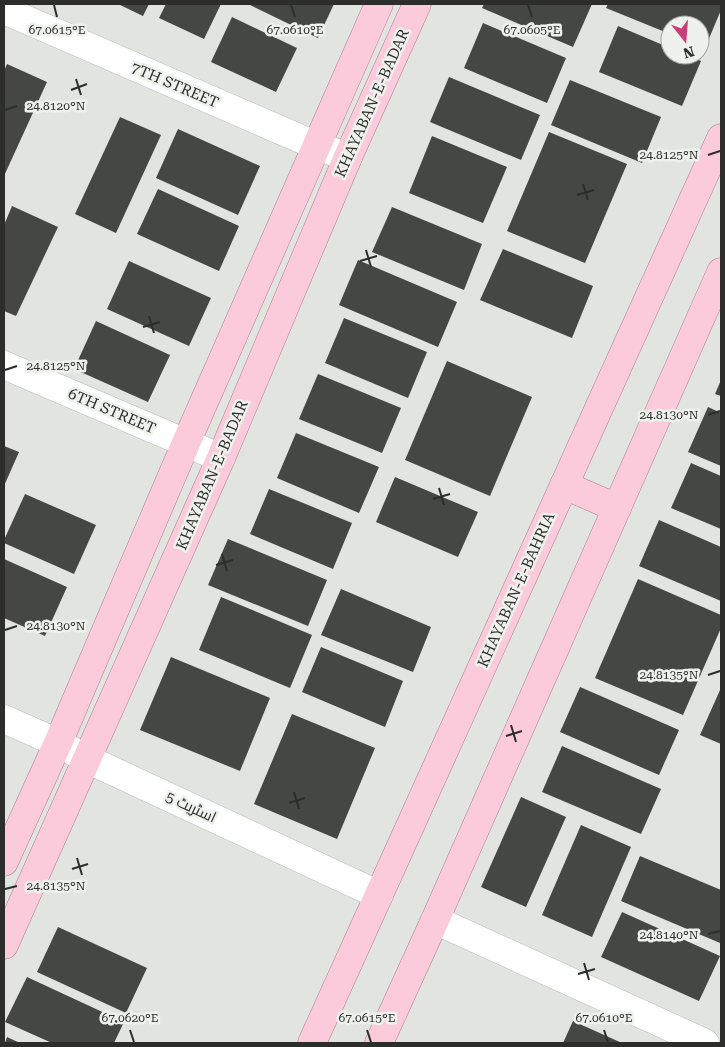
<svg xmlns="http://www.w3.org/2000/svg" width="725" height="1047" font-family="'Roboto Serif',Cairo,serif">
  <rect width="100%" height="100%" fill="#e2e4e0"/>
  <g fill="#454743">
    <polygon points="118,4 149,4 143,16"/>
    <polygon points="166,4 221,4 204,39 159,18"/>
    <polygon points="248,4 334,4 318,38"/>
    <polygon points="484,4 592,4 573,47 482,8"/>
    <polygon points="608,4 721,4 721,10 705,48 700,46 700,25 670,25 670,34 606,8"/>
    <polygon points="232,17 297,48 276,92 211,62"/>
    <polygon points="483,23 566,58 547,103 464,68"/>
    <polygon points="618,26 670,48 670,55 687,55 701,61 682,106 599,72"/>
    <polygon points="7,64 47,82 4,176 4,71"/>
    <polygon points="449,77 540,115 521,160 430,122"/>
    <polygon points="570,80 661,117 642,163 551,125"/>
    <polygon points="120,117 161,135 116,233 75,214"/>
    <polygon points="178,129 260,166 238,215 156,178"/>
    <polygon points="549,132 627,164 585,263 507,231"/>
    <polygon points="432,136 507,167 483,223 409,193"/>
    <polygon points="158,189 239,226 219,271 137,234"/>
    <polygon points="12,206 58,227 16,316 4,311 4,225"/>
    <polygon points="392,207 482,244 464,290 372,252"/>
    <polygon points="503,249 593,286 572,338 480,300"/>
    <polygon points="358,260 457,302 438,347 339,305"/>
    <polygon points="129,261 211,298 189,346 107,309"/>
    <polygon points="344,318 427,352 408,398 325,363"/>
    <polygon points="96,321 170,355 148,402 74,369"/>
    <polygon points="447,361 532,397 490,496 405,460"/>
    <polygon points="318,374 401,408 382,453 299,419"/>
    <polygon points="721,380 721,396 715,394"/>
    <polygon points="708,407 721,413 721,466 688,452"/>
    <polygon points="296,433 379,467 359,513 277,478"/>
    <polygon points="4,446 19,452 4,486"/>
    <polygon points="691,463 721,476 721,529 671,508"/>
    <polygon points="395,477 478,512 458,557 376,522"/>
    <polygon points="269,489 352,523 333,569 250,534"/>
    <polygon points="25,494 96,525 74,574 4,543 4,540"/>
    <polygon points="659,520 721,547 721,601 639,566"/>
    <polygon points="228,539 327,580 308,626 208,585"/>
    <polygon points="4,559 67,587 45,636 4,618"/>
    <polygon points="638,579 721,615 721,628 683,715 595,678"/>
    <polygon points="341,589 431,627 413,672 321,635"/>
    <polygon points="221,597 312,635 290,688 199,650"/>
    <polygon points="321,647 403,681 385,727 302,692"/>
    <polygon points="171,657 270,698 240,771 140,730"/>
    <polygon points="580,687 679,730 659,775 560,732"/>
    <polygon points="720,690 721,691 721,744 700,735"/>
    <polygon points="292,714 375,748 337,839 254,804"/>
    <polygon points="562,746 661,789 641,834 542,792"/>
    <polygon points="521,797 566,817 526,907 481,887"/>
    <polygon points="581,825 631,847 592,937 542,915"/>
    <polygon points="640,856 721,890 721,940 720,943 621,901"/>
    <polygon points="622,912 720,956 699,1001 601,957"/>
    <polygon points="58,927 147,968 126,1013 37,972"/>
    <polygon points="27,977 124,1022 114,1043 52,1043 5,1022"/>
    <polygon points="573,1021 622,1043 563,1043"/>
    <polygon points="7,1037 20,1043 5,1043"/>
  </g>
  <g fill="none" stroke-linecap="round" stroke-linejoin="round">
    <defs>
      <g id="minor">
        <polyline points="4,10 317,146 348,157"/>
        <polyline points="4,365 221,458"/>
        <polyline points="4,719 58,743 87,759 379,895"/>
        <polyline points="435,920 705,1043"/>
      </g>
      <g id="major">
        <polyline points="564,485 617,508"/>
        <polyline points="4,862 58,743 186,443 379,4"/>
        <polyline points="4,945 221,458 348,157 417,4"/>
        <polyline points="312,1043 721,138"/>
        <polyline points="379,1043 435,920 721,272"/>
      </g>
    </defs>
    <use href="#minor" stroke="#b8bbb7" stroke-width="29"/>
    <use href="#major" stroke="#b17e8e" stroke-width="29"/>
    <use href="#minor" stroke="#fff" stroke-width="28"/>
    <use href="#major" stroke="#fbcbdb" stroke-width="28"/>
  </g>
  <path fill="none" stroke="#2d2e2c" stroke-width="2" d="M54 5 57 17M291 5 295 17M528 5 532 17M76 79 81 95M71 90 87 84M5 110 17 106M708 155 720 151M583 184 588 200M577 195 594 190M366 250 371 267M360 261 377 256M149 316 154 333M143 327 160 322M5 370 17 366M708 415 720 411M439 488 444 505M433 499 450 494M222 554 227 571M216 565 233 560M5 630 17 626M708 675 720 671M511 725 516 742M506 736 522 731M294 792 299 809M289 803 305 798M77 858 82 875M72 869 88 864M5 889 17 886M708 934 720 931M584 963 589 980M578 974 595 969M130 1030 134 1042M367 1030 371 1042M604 1030 608 1042"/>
  <g text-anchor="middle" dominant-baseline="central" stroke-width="5" stroke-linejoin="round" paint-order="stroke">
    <g font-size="15" fill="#2d2e2c" stroke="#eff1ed">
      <text transform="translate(175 85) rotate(23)">7TH STREET</text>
      <text transform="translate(372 103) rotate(-66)">KHAYABAN-E-BADAR</text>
      <text transform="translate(112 411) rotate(23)">6TH STREET</text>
      <text transform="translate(212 475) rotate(-67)">KHAYABAN-E-BADAR</text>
      <text transform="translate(516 590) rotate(-66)">KHAYABAN-E-BAHRIA</text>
      <text transform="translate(191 807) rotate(25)">اسٹریٹ 5</text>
    </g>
  </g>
  <g font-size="12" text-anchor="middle" fill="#2d2e2c" stroke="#eff1ed" stroke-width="5" stroke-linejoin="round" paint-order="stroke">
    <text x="57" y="34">67.0615°E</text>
    <text x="295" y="34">67.0610°E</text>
    <text x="532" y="34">67.0605°E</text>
    <text x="56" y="110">24.8120°N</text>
    <text x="669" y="159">24.8125°N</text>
    <text x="56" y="370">24.8125°N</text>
    <text x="669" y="419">24.8130°N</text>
    <text x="56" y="630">24.8130°N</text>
    <text x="669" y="679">24.8135°N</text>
    <text x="56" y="890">24.8135°N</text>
    <text x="669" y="939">24.8140°N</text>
    <text x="130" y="1022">67.0620°E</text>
    <text x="367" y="1022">67.0615°E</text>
    <text x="604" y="1022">67.0610°E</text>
  </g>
  <rect width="725" height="1047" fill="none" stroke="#2d2e2c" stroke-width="10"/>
  <g transform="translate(685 40) rotate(163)"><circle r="24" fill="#eff1ed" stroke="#a1a3a0"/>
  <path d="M0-4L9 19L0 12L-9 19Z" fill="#c83f79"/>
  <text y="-8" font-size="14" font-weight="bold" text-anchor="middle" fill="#2d2e2c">N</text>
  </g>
</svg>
